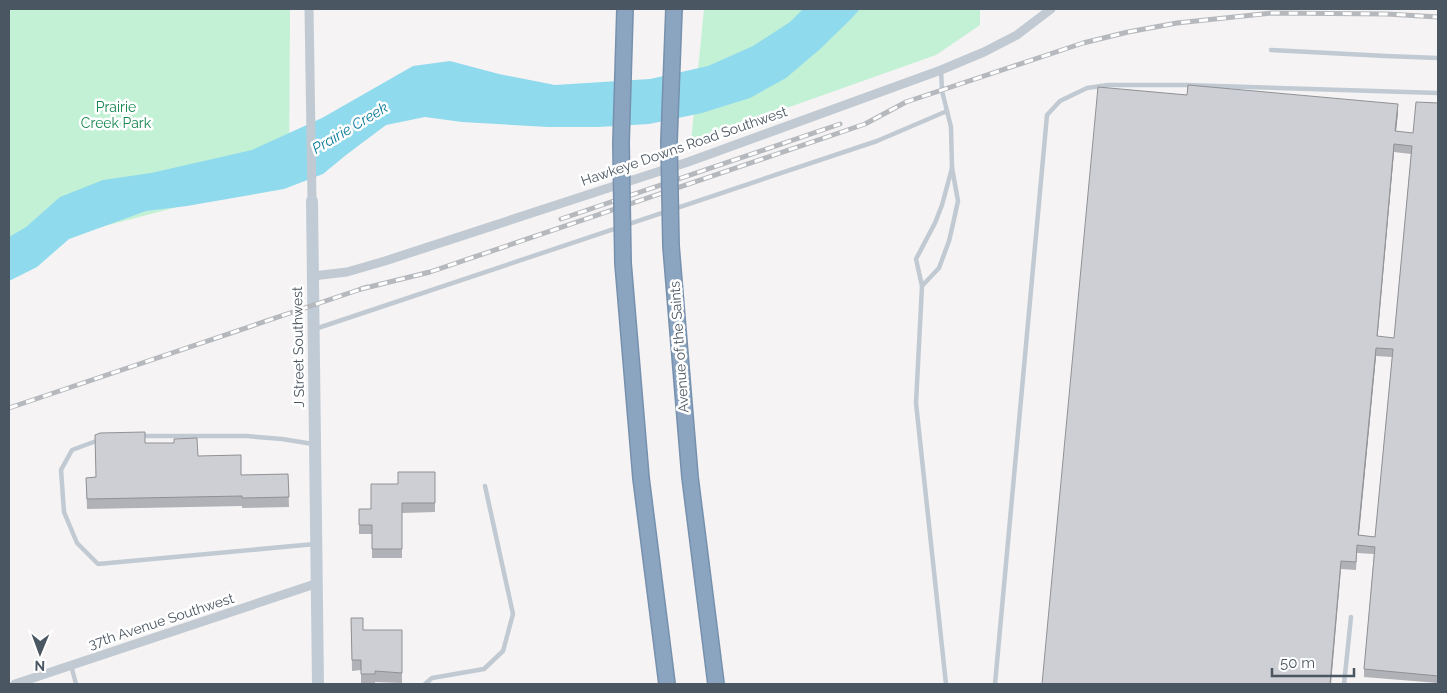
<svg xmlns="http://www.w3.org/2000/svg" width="1447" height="693" font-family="Raleway,sans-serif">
  <rect width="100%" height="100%" fill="#f5f3f3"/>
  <g fill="#c3f1d5">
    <polygon points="9,9 290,9 289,178 9,251"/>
    <polygon points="704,9 980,9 980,25 936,55 691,142"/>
  </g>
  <polygon fill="#90daee" points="803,9 860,9 850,20 819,50 786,78 750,98 702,113 649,124 598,127 548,127 462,122 425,117 386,125 346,155 323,174 284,189 187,206 146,211 69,239 37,267 9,281 9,237 26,227 60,197 103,180 151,173 252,150 322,118 413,66 450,61 499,74 555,85 650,79 708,66 753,46 790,22"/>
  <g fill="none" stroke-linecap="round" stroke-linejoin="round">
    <defs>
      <g id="highway">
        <polyline points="671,246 690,477 716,684"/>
        <polyline points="623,263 641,478 667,684"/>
      </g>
    </defs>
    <use href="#highway" stroke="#7690ad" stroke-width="18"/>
    <g stroke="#c1cad2" stroke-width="4.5">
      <polyline points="1271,50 1386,56 1438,58"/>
      <polyline points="941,70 942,91 951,127 952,168"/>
      <polyline points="922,286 939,268 949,241 953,224 958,201 952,168 942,205 935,223 916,259 922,286 916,403 946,684"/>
      <polyline points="315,329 877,141 947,111"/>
      <polyline points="139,436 246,436 282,439 313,444"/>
      <polyline points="99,440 72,450 61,470 64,512 77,543 98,564 315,544"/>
      <polyline points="71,665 76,684"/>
      <polyline points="425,684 432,678 484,669 503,651 513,614 485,486"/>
      <polyline points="995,684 1047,115 1060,101 1087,88 1108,85 1186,85 1438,93"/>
      <polyline points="1344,684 1351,617"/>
    </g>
    <g stroke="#c1cad2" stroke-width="9">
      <polyline points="309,9 312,201"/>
      <polyline points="313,276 347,272 385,261 688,162 941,70 984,52 1017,35 1051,9"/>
      <polyline points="15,684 315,584"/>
    </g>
    <polyline stroke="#c1cbd6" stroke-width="12" points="312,201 318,684"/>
    <use href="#highway" stroke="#8ba5c1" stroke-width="15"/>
    <defs>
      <g id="rail">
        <polyline points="561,219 840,124"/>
        <polyline points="361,289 430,272 865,124 906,102 1083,43 1128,32 1177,23 1273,13 1387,14 1438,17"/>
        <polyline points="9,408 367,287"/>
      </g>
    </defs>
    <use href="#rail" stroke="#b5b8bd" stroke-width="5"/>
    <use href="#rail" stroke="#fff" stroke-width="3" stroke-dasharray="9" stroke-linecap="butt"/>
    <defs>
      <g id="highway-bridge">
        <polyline points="671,246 669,141 674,9"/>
        <polyline points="623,263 621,143 625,9"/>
      </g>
    </defs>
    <use href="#highway-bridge" stroke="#7690ad" stroke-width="18" stroke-linecap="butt"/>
    <use href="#highway-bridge" stroke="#8ba5c1" stroke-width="15"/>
  </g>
  <g fill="#b0b2b7" fill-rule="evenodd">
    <path d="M1187 95 1398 112 1396 132 1413 133 1438 103V683L1364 677V669L1374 554 1357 553 1356 570 1341 569ZM1394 152 1411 154 1394 338 1377 337ZM1376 356 1392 357 1375 537 1359 535Z"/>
    <polygon points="145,443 198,456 241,475 288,474 289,507 242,508 242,506 87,509 86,478 96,477"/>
    <polygon points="435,472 435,512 402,513 402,558 372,558 372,534 359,534 359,509 371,509 398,484"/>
    <polygon points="351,618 363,630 402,630 402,683 375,682 375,684 361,684 361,670 352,671"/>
  </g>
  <g fill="#909195">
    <polygon points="1398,104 1398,112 1395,139 1395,131"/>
    <polygon points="1394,144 1394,152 1377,344 1377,336"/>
    <polygon points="1376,348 1376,356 1358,543 1358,535"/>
    <polygon points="1341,561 1341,569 1331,684 1330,684"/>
  </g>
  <g fill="#cdcfd5" stroke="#909195" fill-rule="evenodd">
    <path d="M1188 85 1398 104 1395 131 1413 133 1416 102 1438 103V676L1364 669 1375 547 1357 545 1356 562 1341 561 1330 684H1042L1098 87 1187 95ZM1394 144 1412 146 1394 338 1377 336ZM1376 348 1393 349 1375 537 1358 535Z"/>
    <polygon points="145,432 145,443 174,443 174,439 197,438 198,456 241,455 241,475 288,474 289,497 242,498 242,496 87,499 86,478 96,477 95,435 100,433"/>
    <polygon points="398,472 435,472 435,503 402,503 402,549 372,549 372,525 359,525 359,509 371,509 371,484 398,484"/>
    <polygon points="351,618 363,618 363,630 402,630 402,673 375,671 375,674 361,674 361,660 352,660"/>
  </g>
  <g text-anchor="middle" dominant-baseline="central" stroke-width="5" stroke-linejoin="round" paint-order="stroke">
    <g font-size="14" fill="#17864f" stroke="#fff">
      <text x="116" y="107">Prairie<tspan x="116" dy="16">Creek Park</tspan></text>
    </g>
    <g font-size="14" fill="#4a5661" stroke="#fff">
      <text transform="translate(684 146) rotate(-19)">Hawkeye Downs Road Southwest</text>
      <text transform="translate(298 347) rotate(-91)">J Street Southwest</text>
      <text transform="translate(679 347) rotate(-94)">Avenue of the Saints</text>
      <text transform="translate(161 621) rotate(-18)">37th Avenue Southwest</text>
    </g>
    <g font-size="15" font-style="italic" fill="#0c7c9b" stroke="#fff">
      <text transform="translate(350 128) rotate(-31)">Prairie Creek</text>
    </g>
  </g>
  <rect width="1447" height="693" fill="none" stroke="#4a5661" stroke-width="20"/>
  <g transform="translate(40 653) rotate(181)" stroke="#ffffff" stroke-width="4" paint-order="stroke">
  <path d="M0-4L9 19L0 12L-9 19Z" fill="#4a5661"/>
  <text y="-8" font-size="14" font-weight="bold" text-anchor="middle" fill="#4a5661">N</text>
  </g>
  <path d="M1272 668v8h82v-8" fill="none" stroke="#4a5661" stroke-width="2.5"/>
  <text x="1280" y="668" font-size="15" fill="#4a5661" stroke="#ffffff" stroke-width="4" paint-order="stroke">50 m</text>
</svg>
